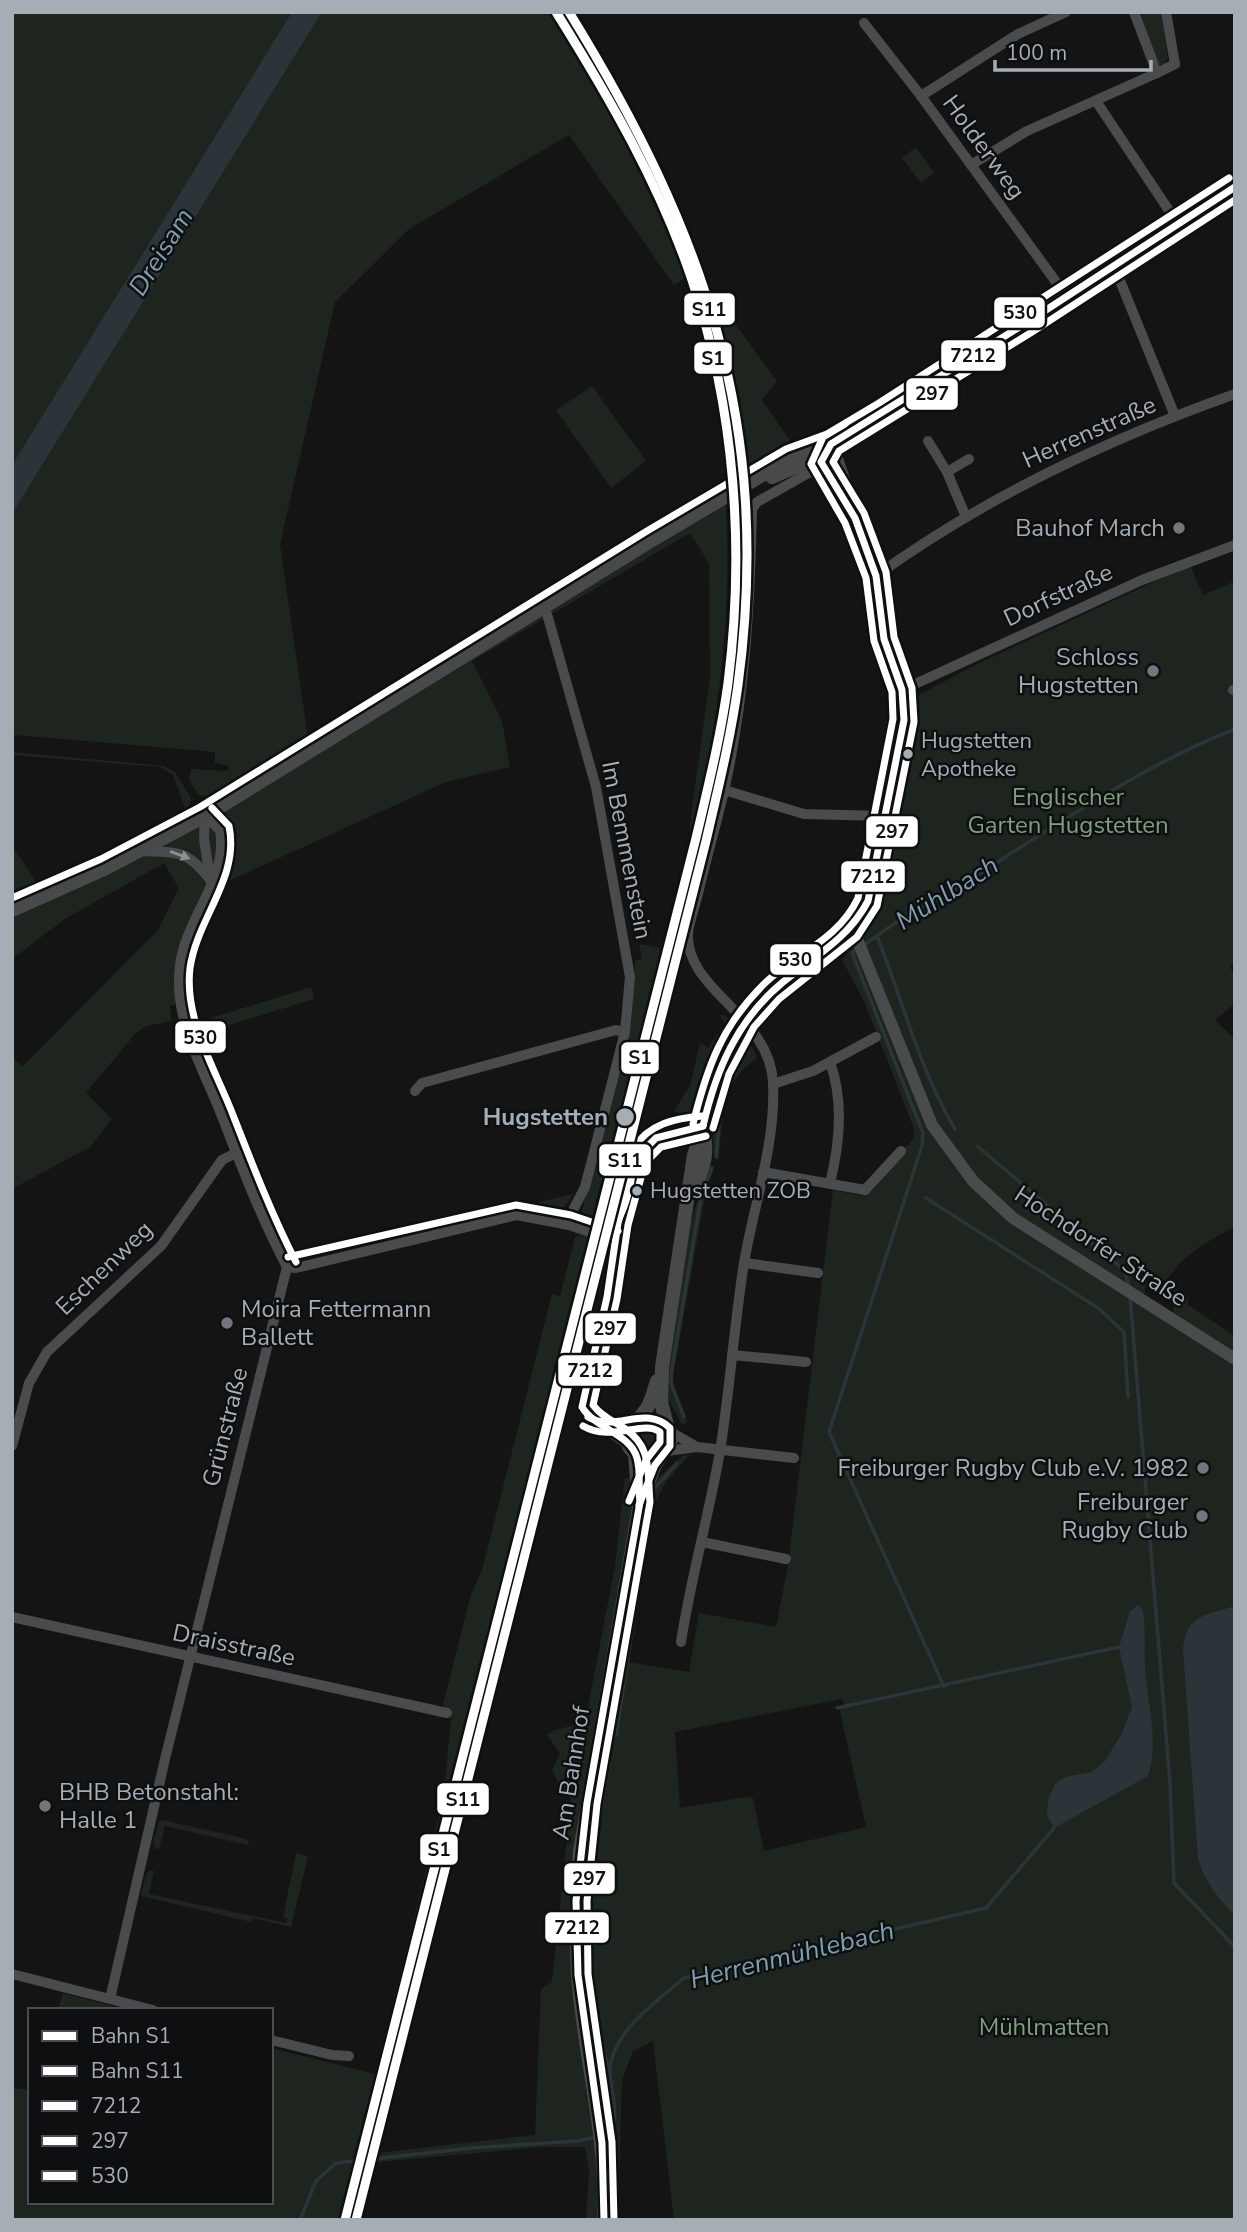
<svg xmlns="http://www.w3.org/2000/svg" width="1247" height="2232" font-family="'Nunito Sans',sans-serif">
  <rect width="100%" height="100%" fill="#141414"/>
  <g fill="#1e251e" fill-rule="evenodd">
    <polygon points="12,12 292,12 12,465"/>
    <path d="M322 12H551C603 98 650 183 685 278L674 285 569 135 409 229 335 302 280 545 308 738 557 585 725 490C733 609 721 706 695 822L689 831 710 677 709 563 690 533 472 661 502 721 510 767 446 782 222 884C205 932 184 971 195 1023L311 987 314 999 197 1035 187 1000 170 1006 171 1021 146 1026 136 1033 86 1093 112 1119 90 1147 12 1189V1057L23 1066 158 930 179 888 164 863 65 919 12 959V846L40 887 183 811 185 807 173 775 160 767 12 755V752L164 766 175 772 191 798 188 816 216 799 198 795 189 780 191 769 228 771 229 766 215 763V752L15 735 12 739V514Z"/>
    <path d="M564 12H572L578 20 623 93 659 162 706 284 777 381 762 400 798 452 740 483C729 418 718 353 699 290 670 191 620 99 564 12Z"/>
    <polygon points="1139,12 1161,12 1168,58 1164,65 1157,64"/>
    <polygon points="916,147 934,173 921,183 902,158"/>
    <polygon points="592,386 646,461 611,488 556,410"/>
    <path d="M742 518C747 525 744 547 744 558 744 667 723 769 697 874L694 872 710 802 724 760 723 744 737 674 735 666 742 604 739 588Z"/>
    <path d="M1190 565 1203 595 1235 581V682L1228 688 1235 697V963L1230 967 1235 976V1003L1215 1020 1235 1039V1227C1206 1242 1183 1254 1166 1282L1150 1270 1144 1294 1173 1313 1175 1288 1188 1296V1305L1235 1336V2220H674L653 2041 633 2051 622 2080 618 2220H586L589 2171 585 2147H543L366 2163 369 2154 535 2135 541 1989 552 1982 571 1800 559 1784 552 1770 560 1753 547 1735 554 1730 585 1723 615 1566 625 1478 655 1481 684 1455H689L666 1482 656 1501 628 1662 689 1672 699 1613 776 1627 788 1565 833 1190 862 1196 914 1138 913 1126 864 1001 842 960 864 934 875 909 910 757 917 696 979 663ZM842 1699 844 1706 839 1707 866 1827 764 1851 753 1798 745 1797 680 1808 675 1732Z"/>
    <polygon points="639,944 660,948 659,960 591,1222 580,1218 586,1195 631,1025 635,961 642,959"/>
    <polygon points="719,1015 725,1015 731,1023 719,1047 699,1110 694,1117 674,1111 690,1086 700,1043 708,1048 725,1023"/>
    <path d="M743 1039 753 1048 757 1058C719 1084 723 1117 719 1159L715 1158C708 1119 722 1072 743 1039Z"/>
    <polygon points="710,1162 712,1168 707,1185 672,1381 687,1422 682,1425 670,1402 665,1400 666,1370 692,1218"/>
    <polygon points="573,1194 561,1213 522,1209 522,1206"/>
    <polygon points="580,1235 590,1238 341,2220 12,2220 12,2088 30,2090 30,2202 271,2202 271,2048 375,2074 444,1796 451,1716 443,1705 471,1594 482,1570 552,1294 560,1296 575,1237"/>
    <polygon points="599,1248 606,1264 599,1295 591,1294 511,1602 509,1602"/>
    <circle cx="650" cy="1437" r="16"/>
    <polygon points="162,1820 243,1838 249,1841 248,1845 165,1826 159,1849 156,1849 153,1843 159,1821"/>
    <polygon points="296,1853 308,1856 291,1927 252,1918 251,1922 141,1896 146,1874 151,1870 154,1871 149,1894 286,1923 288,1919 283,1917"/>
    <polygon points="63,1993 127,2010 58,2010"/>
  </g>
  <g fill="#2b3539">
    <polygon points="292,12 322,12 12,514 12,465"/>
    <path d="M1138 1605 1143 1610C1146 1631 1144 1650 1145 1671 1148 1705 1159 1742 1148 1776L1054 1828 1047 1815 1048 1800 1055 1784 1065 1777 1092 1772 1105 1761 1122 1733 1132 1707 1119 1647 1130 1611Z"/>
    <path d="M1235 1606V1916C1218 1897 1205 1883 1198 1858L1183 1649C1186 1614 1207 1615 1235 1606Z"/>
  </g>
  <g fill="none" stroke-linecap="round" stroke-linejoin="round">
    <g stroke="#2b3539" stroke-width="3.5">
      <polyline points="877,936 852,953 923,1133 922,1146 829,1432 944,1687"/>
      <path d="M955 1129C919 1069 903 1001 877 936 904 914 935 902 964 883 1052 829 1138 767 1235 729"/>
      <polyline points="977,1146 1124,1270 1130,1288"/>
      <polyline points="716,1157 720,1110 735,1072"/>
      <polyline points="926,1198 1098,1308 1124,1332 1128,1397"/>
      <polyline points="1130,1296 1170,1783 1174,1883 1235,1947"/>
      <polyline points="684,1417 671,1383 672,1368 701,1197 712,1168"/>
      <polyline points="837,1708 1119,1647"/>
      <polyline points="616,1735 654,1489 677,1463"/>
      <path d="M609 1763C602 1802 594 1841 590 1879 583 1941 591 2011 609 2070"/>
      <path d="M603 2135 610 2133C620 2113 611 2095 610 2074 608 2035 657 2001 684 1978L986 1908 1054 1828"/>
      <polyline points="300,2220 316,2181 336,2163 471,2148 578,2141 595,2137"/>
    </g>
    <g stroke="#494b4d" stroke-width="10">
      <polyline points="1134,12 1157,73 1175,64 1166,12"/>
      <polyline points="864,23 921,96 1067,297"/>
      <polyline points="921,96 1018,34 1066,12"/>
      <polyline points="1096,101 1178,224"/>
      <polyline points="971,165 1027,131 1157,73"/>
      <polyline points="1114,266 1175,416"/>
      <polyline points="928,441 947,472"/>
      <polyline points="966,517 947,472 969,459"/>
      <path d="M876 576C985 497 1108 439 1235 394"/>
      <polyline points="542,606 547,614 596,787 630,977 625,1032 585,1187 571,1214 569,1225"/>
      <polyline points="902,690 1142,580 1235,545"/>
      <polyline points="1233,690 1235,689"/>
      <polyline points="724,790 804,814 885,816"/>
      <path d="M205 816 220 830C229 878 185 919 180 966 173 1019 203 1068 221 1114 241 1165 261 1218 287 1267"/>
      <polyline points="205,816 204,839 210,878"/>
      <path d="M140 851C178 853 186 848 211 881"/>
      <path d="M830 1062C844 1101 840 1143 830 1183"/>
      <polyline points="773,1084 813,1071 876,1037"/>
      <polyline points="415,1091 422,1083 616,1030 625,1032"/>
      <polyline points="763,1172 865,1190 901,1151"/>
      <polyline points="745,1263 818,1273"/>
      <polyline points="287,1267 296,1268 517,1215 569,1225 615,1241 607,1297 582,1407 592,1420 629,1445"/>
      <polyline points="732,1355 806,1362"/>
      <polyline points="599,1424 635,1421"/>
      <polyline points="671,1432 697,1447"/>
      <polyline points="12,1446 29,1383 47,1352 161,1246 222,1160 236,1153"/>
      <polyline points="667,1451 697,1447 794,1458"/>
      <polyline points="702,1542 786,1559"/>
      <polyline points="12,1617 447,1713"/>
      <path d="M681 1642C691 1577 709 1515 720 1451 730 1389 734 1326 744 1263 754 1204 776 1143 773 1083 770 1015 686 991 688 934 689 921 695 907 698 894 706 859 716 825 724 791 745 698 750 604 752 509L757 502 812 471 820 469 829 474"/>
      <polyline points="12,1974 153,2010"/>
      <polyline points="110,1999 165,1759 287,1267"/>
      <polyline points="271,2040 332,2055 349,2056"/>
    </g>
    <polyline stroke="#494b4d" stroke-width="12" points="853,929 932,1125 973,1181 1013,1218 1235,1359"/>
    <g stroke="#48494b" stroke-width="14">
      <polyline points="829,449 821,462 843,497"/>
      <polyline points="772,477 813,459 1235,187"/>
      <polyline points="12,910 106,868 205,816 652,540 791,458 831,444"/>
      <path d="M696 1185C701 1171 707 1158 705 1143 705 1138 702 1134 703 1128 705 1096 718 1058 736 1032 772 978 844 958 868 901L904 720 902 690 884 639 876 576 831 444"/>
      <path d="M657 1381C654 1390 652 1400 647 1408 638 1422 614 1440 638 1455 645 1460 652 1459 659 1457"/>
      <polyline points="635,1453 638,1494"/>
      <path d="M604 2220C608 2136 584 2057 578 1975 576 1933 577 1892 580 1851L640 1502 655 1465 671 1440 661 1402 662 1367 694 1155 702 1132"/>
    </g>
    <defs>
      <polyline id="rail" points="375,2151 415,1990 430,1889"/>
    </defs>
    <use href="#rail" stroke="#494b4d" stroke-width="6"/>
    <use href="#rail" stroke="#0e0f10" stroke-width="3.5" stroke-dasharray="10" stroke-linecap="butt"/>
    <defs>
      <g id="bus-1">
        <path d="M703 1126C716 1070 737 1020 783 982 815 956 848 939 868 901L904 720 902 690 884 639 876 576 855 518 821 462 831 444 1026 323 1235 187"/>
        <path d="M588 1417C616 1433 646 1404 670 1428V1446L655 1465 639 1505"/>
        <path d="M604 2220 602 2143 578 1975 576 1901 587 1803 640 1502C638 1488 641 1472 637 1458 630 1433 595 1429 582 1407L607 1297 618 1223 636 1158 656 1138 703 1126"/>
      </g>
      <g id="bus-2">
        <polyline points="713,1128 729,1074 754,1027 779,999 857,937 877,906 914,722 912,688 894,637 886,572 864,513 833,462 839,451 1032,332 1235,200"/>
        <path d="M583 1426C612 1443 643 1419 660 1432V1442L646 1460 629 1501"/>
        <path d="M614 2220 612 2142 588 1974 587 1901 597 1804 650 1502C647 1472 653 1447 624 1428 613 1421 601 1416 593 1405L617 1299 628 1225 645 1163 661 1147 706 1136"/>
      </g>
      <g id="bus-3">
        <path d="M212 808 229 826C240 878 197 918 190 968 184 1018 213 1065 231 1110 251 1161 271 1213 296 1262"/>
        <polyline points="12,898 101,859 200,807 647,531 786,449 827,434 879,403 1229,178"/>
        <path d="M693 1124C707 1067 722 1025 765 983 797 953 838 940 858 898L893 719 892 692 874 641 866 578 845 523 811 464 823 437 845 424"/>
        <path d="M608 1234C627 1214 634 1174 634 1148 648 1124 676 1118 702 1116"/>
        <polyline points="288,1257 516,1205 571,1215 618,1231"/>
      </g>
    </defs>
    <use href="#bus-1" stroke="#0e0f10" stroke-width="12"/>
    <use href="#bus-2" stroke="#0e0f10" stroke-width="12"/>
    <use href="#bus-3" stroke="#0e0f10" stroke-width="12"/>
    <use href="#bus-1" stroke="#fff" stroke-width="7"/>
    <use href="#bus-2" stroke="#fff" stroke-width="7"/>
    <use href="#bus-3" stroke="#fff" stroke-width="7"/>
    <defs>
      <path id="rail-1" d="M345 2220 696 838C708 787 721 735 728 683 745 549 735 409 692 280 660 185 609 97 556 12"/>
      <path id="rail-2" d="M356 2220 706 841C718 789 731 737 738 685 773 424 704 231 569 12"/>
    </defs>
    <use href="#rail-1" stroke="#0e0f10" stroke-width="14"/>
    <use href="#rail-2" stroke="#0e0f10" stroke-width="14"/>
    <use href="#rail-1" stroke="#fff" stroke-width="9"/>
    <use href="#rail-2" stroke="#fff" stroke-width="9"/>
  </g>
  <defs><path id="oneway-solid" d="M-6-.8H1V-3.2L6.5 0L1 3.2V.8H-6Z" transform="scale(1.75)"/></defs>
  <use fill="#899096" href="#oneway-solid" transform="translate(180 855) rotate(20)"/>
  <g fill="#72777d" stroke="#0e0f10" stroke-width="2.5">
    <circle cx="1179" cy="528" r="7"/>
    <circle cx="1153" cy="671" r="7"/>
    <circle cx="227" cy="1323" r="7"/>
    <circle cx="1203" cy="1468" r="7"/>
    <circle cx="1202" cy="1516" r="7"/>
    <circle cx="45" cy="1806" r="7"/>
  </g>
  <g fill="#a5adb5" stroke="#0e0f10" stroke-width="2.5">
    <circle cx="908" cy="754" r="6"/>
    <circle cx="625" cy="1117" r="10"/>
    <circle cx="637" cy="1191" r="6"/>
  </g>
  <g text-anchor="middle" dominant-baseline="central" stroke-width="5" stroke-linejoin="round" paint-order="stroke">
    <g font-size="22" fill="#a5adb5" stroke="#0e0f10" text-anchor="start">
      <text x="921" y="741">Hugstetten<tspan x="921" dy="28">Apotheke</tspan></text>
      <text x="650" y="1191">Hugstetten ZOB</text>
    </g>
    <g font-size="24" fill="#a5adb5" stroke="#0e0f10">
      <text transform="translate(984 147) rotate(54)">Holderweg</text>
      <text transform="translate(1089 432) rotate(-24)">Herrenstraße</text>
      <text transform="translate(1058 595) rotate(-25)">Dorfstraße</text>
      <text transform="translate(627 850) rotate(79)">Im Bemmenstein</text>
      <text transform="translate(1101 1246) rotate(33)">Hochdorfer Straße</text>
      <text transform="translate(104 1268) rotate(-44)">Eschenweg</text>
      <text transform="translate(225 1427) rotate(-76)">Grünstraße</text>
      <text transform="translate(234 1645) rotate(12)">Draisstraße</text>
      <text transform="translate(571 1773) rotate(-81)">Am Bahnhof</text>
    </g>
    <g font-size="24" fill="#a5adb5" stroke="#0e0f10" text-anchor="end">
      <text x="1165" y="528">Bauhof March</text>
      <text x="1139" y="657">Schloss<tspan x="1139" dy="28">Hugstetten</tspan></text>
      <text x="241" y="1309" text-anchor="start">Moira Fettermann<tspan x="241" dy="28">Ballett</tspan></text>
      <text x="1189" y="1468">Freiburger Rugby Club e.V. 1982</text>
      <text x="1188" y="1502">Freiburger<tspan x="1188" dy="28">Rugby Club</tspan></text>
      <text x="59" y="1792" text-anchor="start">BHB Betonstahl:<tspan x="59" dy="28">Halle 1</tspan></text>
    </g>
    <g font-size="24" fill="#809f7d" stroke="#0e0f10">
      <text x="1068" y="797">Englischer<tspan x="1068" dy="28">Garten Hugstetten</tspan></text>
      <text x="1044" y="2027">Mühlmatten</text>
    </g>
    <g font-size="24" font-weight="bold" fill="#a5adb5" stroke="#0e0f10" text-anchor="end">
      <text x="608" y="1117">Hugstetten</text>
    </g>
    <g font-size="26" font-style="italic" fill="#7d9faf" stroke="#0e0f10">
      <text transform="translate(161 252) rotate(-58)">Dreisam</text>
      <text transform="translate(947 893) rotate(-32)">Mühlbach</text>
      <text transform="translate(792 1955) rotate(-14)">Herrenmühlebach</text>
    </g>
  </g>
  <g stroke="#0e0f10" stroke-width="2.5">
    <rect x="683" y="292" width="53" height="34" rx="7" fill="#fff"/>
    <rect x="993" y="296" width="53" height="33" rx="7" fill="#fff"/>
    <rect x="940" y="339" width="67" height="33" rx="7" fill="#fff"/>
    <rect x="693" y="341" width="40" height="34" rx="7" fill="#fff"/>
    <rect x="905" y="377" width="54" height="34" rx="7" fill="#fff"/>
    <rect x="865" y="815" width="54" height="33" rx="7" fill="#fff"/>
    <rect x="840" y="860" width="66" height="33" rx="7" fill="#fff"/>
    <rect x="769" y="943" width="53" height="33" rx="7" fill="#fff"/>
    <rect x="174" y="1020" width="53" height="34" rx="7" fill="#fff"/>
    <rect x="620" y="1041" width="40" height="34" rx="7" fill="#fff"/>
    <rect x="598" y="1143" width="54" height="34" rx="7" fill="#fff"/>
    <rect x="584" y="1312" width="53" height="33" rx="7" fill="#fff"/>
    <rect x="557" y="1354" width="66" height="33" rx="7" fill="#fff"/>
    <rect x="436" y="1782" width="54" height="34" rx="7" fill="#fff"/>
    <rect x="419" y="1833" width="40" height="33" rx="7" fill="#fff"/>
    <rect x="563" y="1862" width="53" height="33" rx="7" fill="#fff"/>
    <rect x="544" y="1911" width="66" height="33" rx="7" fill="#fff"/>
  </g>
  <g font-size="19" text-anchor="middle" font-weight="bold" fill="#111">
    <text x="709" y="316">S11</text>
    <text x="1020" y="319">530</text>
    <text x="973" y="362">7212</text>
    <text x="713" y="365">S1</text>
    <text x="932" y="400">297</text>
    <text x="892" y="838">297</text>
    <text x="873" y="883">7212</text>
    <text x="795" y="966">530</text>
    <text x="200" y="1044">530</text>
    <text x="640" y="1064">S1</text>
    <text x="625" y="1167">S11</text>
    <text x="610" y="1335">297</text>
    <text x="590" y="1377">7212</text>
    <text x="463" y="1806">S11</text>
    <text x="439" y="1856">S1</text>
    <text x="589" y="1885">297</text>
    <text x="577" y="1934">7212</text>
  </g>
  <rect width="1247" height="2232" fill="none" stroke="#a5adb5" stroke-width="28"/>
  <rect x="28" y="2008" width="245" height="196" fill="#0e0f10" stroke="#4a4e52" stroke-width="2"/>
  <rect x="42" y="2031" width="35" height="10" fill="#ffffff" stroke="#4a4e52" stroke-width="2"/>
  <text x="91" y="2043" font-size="21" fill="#a5adb5">Bahn S1</text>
  <rect x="42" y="2066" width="35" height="10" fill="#ffffff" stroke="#4a4e52" stroke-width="2"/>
  <text x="91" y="2078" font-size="21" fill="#a5adb5">Bahn S11</text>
  <rect x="42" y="2101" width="35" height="10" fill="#ffffff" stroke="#4a4e52" stroke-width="2"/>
  <text x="91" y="2113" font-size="21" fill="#a5adb5">7212</text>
  <rect x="42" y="2136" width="35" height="10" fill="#ffffff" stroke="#4a4e52" stroke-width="2"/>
  <text x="91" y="2148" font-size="21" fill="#a5adb5">297</text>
  <rect x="42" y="2171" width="35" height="10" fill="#ffffff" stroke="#4a4e52" stroke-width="2"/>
  <text x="91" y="2183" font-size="21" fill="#a5adb5">530</text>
  <path d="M995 60v10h156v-10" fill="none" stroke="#a5adb5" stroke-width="3.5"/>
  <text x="1006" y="60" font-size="21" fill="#a5adb5" stroke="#0e0f10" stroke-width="5" paint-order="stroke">100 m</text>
</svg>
